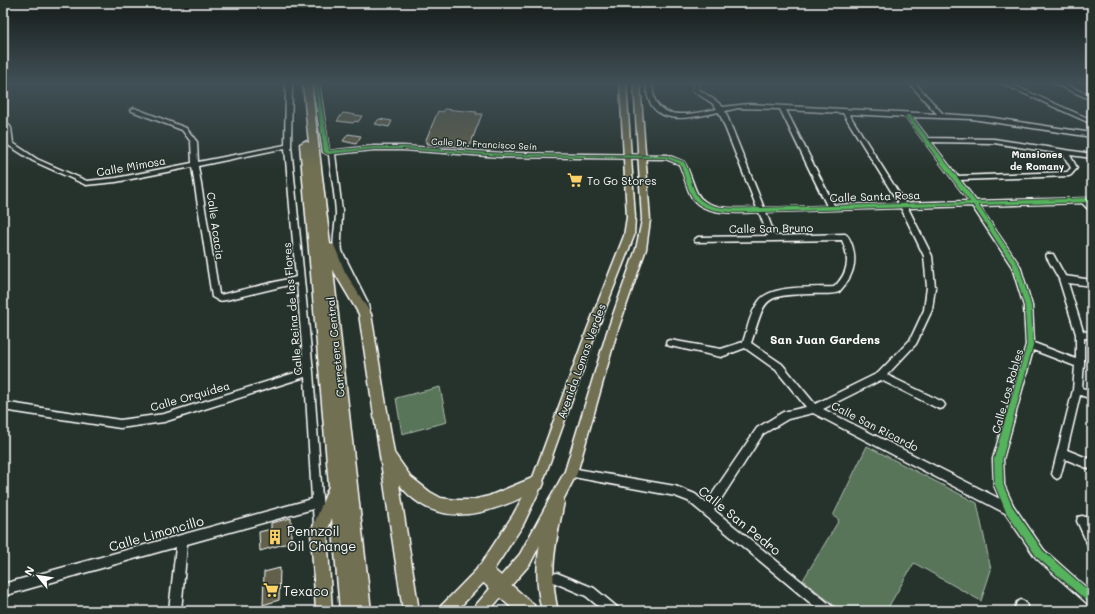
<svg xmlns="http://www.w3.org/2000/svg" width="1095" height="614" font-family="Mali,sans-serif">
  <rect width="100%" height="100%" fill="#26332d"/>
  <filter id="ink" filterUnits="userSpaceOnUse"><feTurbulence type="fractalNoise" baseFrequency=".025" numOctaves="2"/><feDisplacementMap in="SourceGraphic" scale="8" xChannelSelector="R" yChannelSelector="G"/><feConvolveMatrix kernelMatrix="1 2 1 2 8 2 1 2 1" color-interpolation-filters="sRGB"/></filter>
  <g filter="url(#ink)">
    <g fill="#59745a" stroke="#acbaac">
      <polygon points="440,387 447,422 402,434 396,398"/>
      <polygon points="867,446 977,503 991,570 981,601 914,563 886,611 841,611 803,580 839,520 833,516"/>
    </g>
    <g fill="#62604c" stroke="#fff">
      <polygon points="444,109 477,112 476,114 482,114 469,148 427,144 428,142 425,142 438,111 443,112"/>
      <polygon points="343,113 362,116 358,122 355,121 353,123 337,121"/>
      <polygon points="379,119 392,121 389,127 375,124"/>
      <polygon points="348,134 361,136 356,144 343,141"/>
      <polygon points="291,518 291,542 260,551 259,532 271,529 271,523"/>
      <polygon points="280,568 279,600 263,605 264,572"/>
    </g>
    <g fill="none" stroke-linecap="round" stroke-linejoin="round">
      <defs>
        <g id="minor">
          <polygon points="3,83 7,83 3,85"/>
          <path d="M286 83H292L291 146 313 372 324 525 323 529 319 530 315 529 314 525 313 509 187 544 181 611H169L176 547 3 596V584L312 499 305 377 164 422 120 428 3 410V402L120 420 164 414 304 370 297 283 226 300 219 301 212 297 192 167 116 182 86 185 33 161 8 145C6 140 3 124 3 119L5 120 11 128 13 143 37 159 87 181 116 178 192 163 191 142 182 130 132 111 131 110 134 108 186 128 197 142 198 162 285 145ZM285 148 296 277 220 295 219 294 198 166Z"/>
          <path d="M313 83H319L329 151 373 146H403L502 153 667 155 684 162C690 172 692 183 697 193 706 212 740 208 757 208L719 112C699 116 661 127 650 102 647 96 647 89 646 83H652C653 90 653 99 657 104 669 121 701 112 717 109L712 103 693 91V83H699L698 89 716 101 723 107 748 104 937 114 909 83H915L943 114 987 117 1092 133V137L972 119 912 117 928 138 994 139 1092 154V158L1070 155 1077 168 1071 175 1069 176 960 180 976 201 1092 198V202H1089L1092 205V211H1090L1082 203 979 206 1020 266 1032 306 1034 343 1076 359V334L1059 279 1046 256 1047 254H1053L1065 276 1092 280V286L1068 283 1083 331 1092 333V339L1084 338V364L1082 388 1092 391V399L1080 395 1067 450 1092 460V470L1065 459 1060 477 1057 479 1054 477 1052 474 1073 390 1075 366 1033 350 1003 459 1004 485 1013 505 1044 550 1092 593V606L1088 604 1036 558 1005 513 813 413 788 419 763 434 714 510 833 607 835 611H820L688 501 675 496 568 476 566 473 568 470 571 468 675 486 695 494 706 503 757 428 783 412 806 407 776 370 745 348 721 357 670 346 667 345 666 343 667 341 670 340 721 349 743 342C748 328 750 313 759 301 771 284 815 288 834 287 849 272 850 259 842 240L695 242 694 240 698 237 768 236 759 212C741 213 705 216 693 199 686 189 685 175 679 164L666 159 502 157 403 150H373L335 154 342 211 341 241 342 251 367 301 369 309 368 311H362L361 309C355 288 339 271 334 250 332 238 336 225 336 213 335 194 331 174 329 155L323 152ZM738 108 780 109 827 206 764 208 725 111ZM786 110 843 113 899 204 834 205ZM849 114 906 117 969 201 905 203ZM931 142 994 143 1063 154 1071 168 1067 172 957 176ZM972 206 1012 267 1024 306 1026 345 993 459 994 485 1000 499 823 409 881 380 937 408 940 409 943 408 945 405 943 402 887 375 916 344 932 310 935 287 932 256 908 208ZM901 208 924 256 927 287 924 310 910 340 878 373 815 404 782 364 751 343C766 299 760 295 811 294 820 293 830 295 839 292 852 278 858 264 852 245 850 240 849 236 845 234L775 236 766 212Z"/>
          <polygon points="1001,83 1008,83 1092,120 1092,124"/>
          <polygon points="1053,83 1061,83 1092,96 1092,100"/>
          <polygon points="1082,516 1086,517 1092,530 1092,546 1088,545 1077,521 1078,517"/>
          <polygon points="557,573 594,588 617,607 619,611 604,611 586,596 553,582 552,578 553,574"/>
          <polygon points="1021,600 1025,602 1027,606 1026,611 1014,611 1017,602"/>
        </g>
        <g id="major">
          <polygon points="620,83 626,83 635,217 634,236 597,330 541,487 523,525 489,577 456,611 439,611 441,606 479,567 513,515 532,480 587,330 624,236 627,217"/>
          <polygon points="634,83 640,83 650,220 646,249 617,332 577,473 530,564 489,611 473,611 475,606 520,554 565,471 607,332 636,249 642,220"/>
        </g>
        <g id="highway">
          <path d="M303 83H311L330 244 334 245 345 272 371 314 394 453 411 477 430 492 441 498 456 500H472L489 496 537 476 542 478 544 483 542 488C495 512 439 535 399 484L419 611H403L359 314 333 270 371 611H340L332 518 327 532 332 611H316L311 532 329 486 300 144 305 141 309 143Z"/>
          <path d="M556 495 561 497 564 502C556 541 548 571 558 611H542C532 571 540 541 548 502L551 497Z"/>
          <polygon points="484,564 490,566 534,605 536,611 515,611 478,578 476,572 478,566"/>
        </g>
      </defs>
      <use href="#minor" stroke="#fff" stroke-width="3"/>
      <use href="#major" stroke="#fff" stroke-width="3"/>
      <use href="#highway" stroke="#fff" stroke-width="3"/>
      <use href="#minor" fill="#26332d" fill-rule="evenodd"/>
      <use href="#major" fill="#716f52" fill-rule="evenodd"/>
      <use href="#highway" fill="#716f52" fill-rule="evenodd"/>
      <defs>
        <path id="cycleway" d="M314 83H318L329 151 373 147H403L502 154 667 156 684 162C689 172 691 184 696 194 706 213 742 208 760 208L970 202 906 117V115H910L976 202 1092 198V202L978 205 1019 266 1031 306 1033 345 1002 459 1003 485 1012 506 1043 551 1092 594V604L1089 603 1037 557 1006 512 995 485 994 459 1027 345 1025 306 1013 266 973 205 760 212C742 212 706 215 694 199 687 189 685 175 680 164L666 158 502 156 403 149H373L328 154 324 152Z"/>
      </defs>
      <use href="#cycleway" stroke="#26332d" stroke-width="2"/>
      <use href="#cycleway" fill="#56b35d" fill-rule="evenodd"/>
    </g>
  </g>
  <linearGradient id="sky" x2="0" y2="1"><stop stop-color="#151c19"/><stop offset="0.49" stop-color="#415057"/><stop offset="1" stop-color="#415057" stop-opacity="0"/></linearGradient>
  <rect width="1095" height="169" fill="url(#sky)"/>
  <defs>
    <symbol id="supermarket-bare" viewBox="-9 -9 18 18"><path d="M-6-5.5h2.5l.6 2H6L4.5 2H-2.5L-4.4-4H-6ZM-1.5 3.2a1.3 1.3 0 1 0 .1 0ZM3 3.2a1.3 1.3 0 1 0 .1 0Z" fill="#ffd166" stroke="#26332d" stroke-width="2.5" paint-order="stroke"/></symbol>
    <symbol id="building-bare" viewBox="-9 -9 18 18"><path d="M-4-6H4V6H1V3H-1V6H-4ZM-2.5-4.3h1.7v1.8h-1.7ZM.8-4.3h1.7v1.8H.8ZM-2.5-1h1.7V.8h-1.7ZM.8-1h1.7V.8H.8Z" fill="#ffd166" stroke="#26332d" stroke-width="2.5" paint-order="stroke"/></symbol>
  </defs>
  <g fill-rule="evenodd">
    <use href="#supermarket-bare" x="564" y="169" width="22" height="22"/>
    <use href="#building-bare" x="264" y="526" width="22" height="22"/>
    <use href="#supermarket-bare" x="260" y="579" width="22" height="22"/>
  </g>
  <g text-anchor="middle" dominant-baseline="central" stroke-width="3" stroke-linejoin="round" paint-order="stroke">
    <g font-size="9" fill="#fff" stroke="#26332d">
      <text transform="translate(484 144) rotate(3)">Calle Dr. Francisco Seín</text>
    </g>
    <g font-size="10" font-weight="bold" fill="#fff" stroke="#26332d">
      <text x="1037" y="154">Mansiones<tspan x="1037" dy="12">de Romany</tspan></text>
    </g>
    <g font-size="11" fill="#fff" stroke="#26332d">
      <text transform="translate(131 166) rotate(-10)">Calle Mimosa</text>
      <text transform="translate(875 196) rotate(-2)">Calle Santa Rosa</text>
      <text transform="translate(216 226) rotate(82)">Calle Acacia</text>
      <text transform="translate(771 228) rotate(-1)">Calle San Bruno</text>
      <text transform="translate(292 309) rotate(-95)">Calle Reina de las Flores</text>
      <text transform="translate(335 347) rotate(-96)">Carretera Central</text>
      <text transform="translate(581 361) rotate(-70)">Avenida Lomas Verdes</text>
      <text transform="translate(1007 391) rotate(-74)">Calle Los Robles</text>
      <text transform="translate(190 396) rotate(-16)">Calle Orquídea</text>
      <text transform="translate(875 426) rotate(27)">Calle San Ricardo</text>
    </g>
    <g font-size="11" fill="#fff" stroke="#26332d" text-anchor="start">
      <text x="587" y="180">To Go Stores</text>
    </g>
    <g font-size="12" font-weight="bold" fill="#fff" stroke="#26332d">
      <text x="825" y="339">San Juan Gardens</text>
    </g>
    <g font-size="13" fill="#fff" stroke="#26332d">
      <text transform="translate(740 520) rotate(39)">Calle San Pedro</text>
      <text transform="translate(156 533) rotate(-16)">Calle Limoncillo</text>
    </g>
    <g font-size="13" fill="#fff" stroke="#26332d" text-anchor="start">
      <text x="287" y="530">Pennzoil<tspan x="287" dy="15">Oil Change</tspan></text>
      <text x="283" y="590">Texaco</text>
    </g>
  </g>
  <rect width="1095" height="614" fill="none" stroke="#26332d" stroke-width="16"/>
  <rect x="8" y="8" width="1079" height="598" fill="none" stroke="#fff" stroke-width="1.5" filter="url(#ink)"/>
  <g transform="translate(38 576) rotate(300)" stroke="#26332d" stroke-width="3" paint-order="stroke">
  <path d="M0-3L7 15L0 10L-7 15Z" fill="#ffffff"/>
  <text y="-6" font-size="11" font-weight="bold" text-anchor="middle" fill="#ffffff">N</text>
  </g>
</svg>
